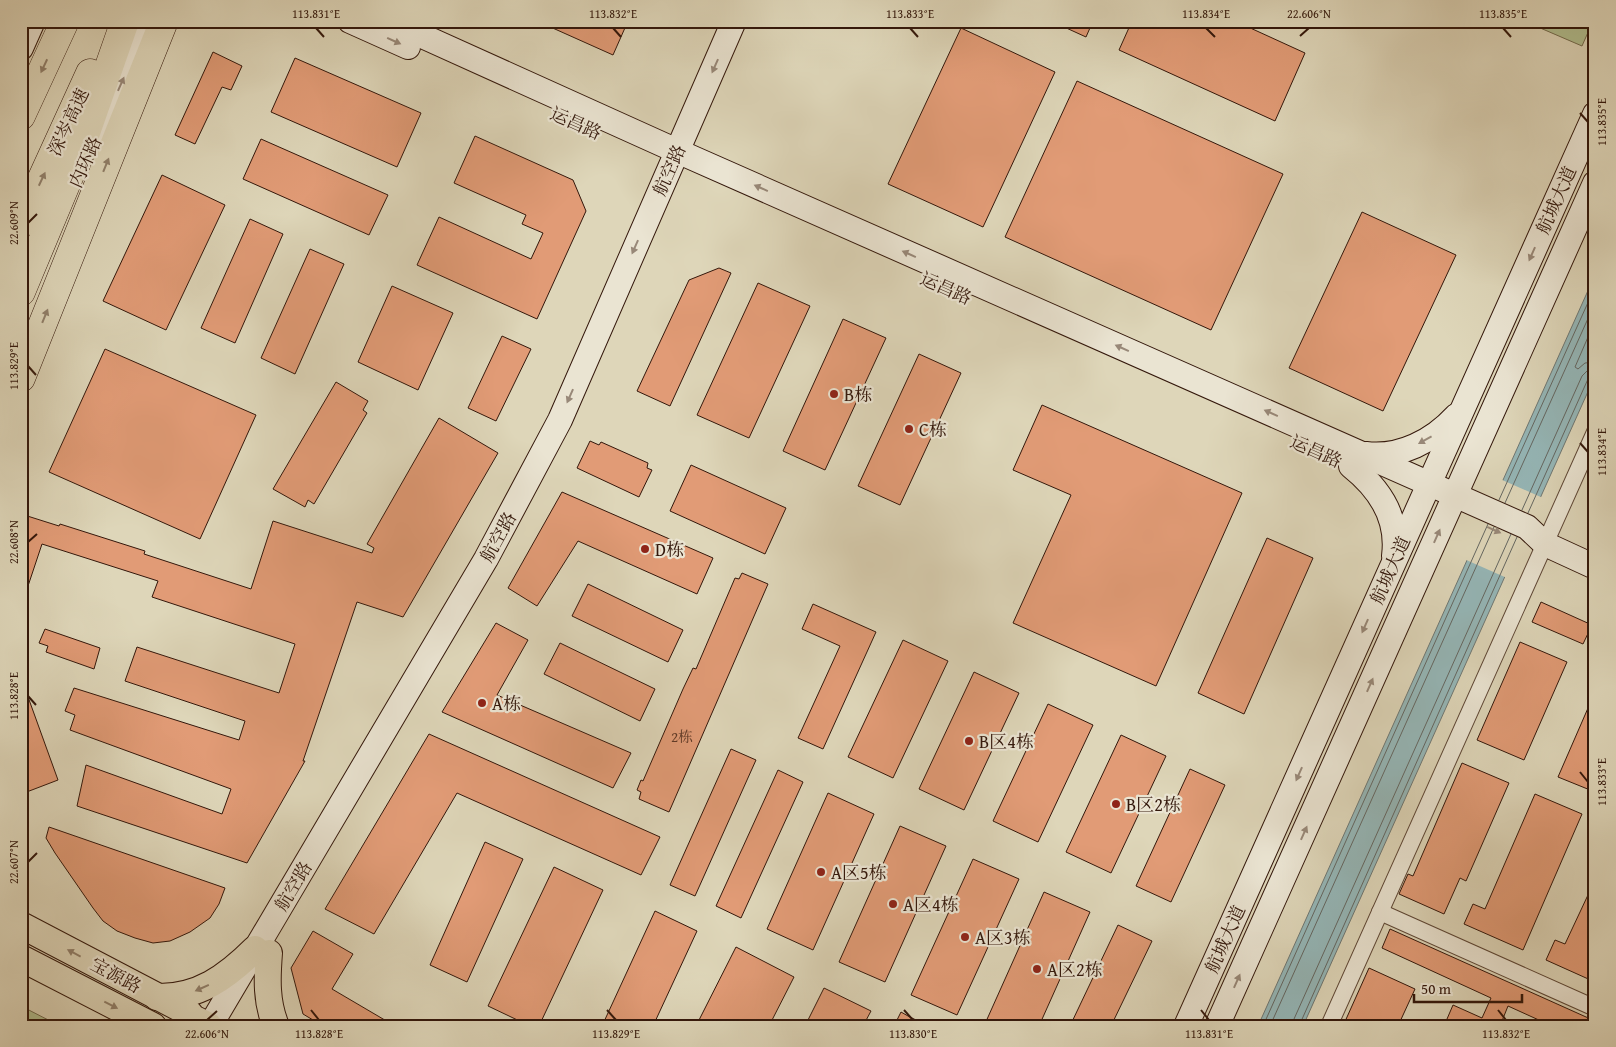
<svg xmlns="http://www.w3.org/2000/svg" width="1616" height="1047" font-family="'Gentium Book Plus','Noto Serif SC',serif">
  <rect width="100%" height="100%" fill="#ded6b9"/>
  <filter id="stains"><feTurbulence type="fractalNoise" baseFrequency=".004" numOctaves="4"/><feColorMatrix values="0 0 0 0 .2 0 0 0 0 .09 0 0 0 0 .02 0 0 0 .5 -.17"/></filter>
  <radialGradient id="worn" r=".72"><stop offset=".6" stop-color="#630" stop-opacity="0"/><stop offset="1" stop-color="#630" stop-opacity=".3"/></radialGradient>
  <g fill="#b1be8f" stroke="#726a4d">
    <polygon points="1524,21 1593,21 1582,46"/>
    <polygon points="21,1006 60,1026 21,1026"/>
  </g>
  <polygon fill="#95b7b8" stroke="#6e7773" points="1595,275 1595,376 1303,1026 1258,1026"/>
  <polygon fill="#ded6b9" points="1500,479 1543,498 1507,578 1464,559"/>
  <g fill="none" stroke-linecap="round" stroke-linejoin="round">
    <g stroke="#646762" stroke-width="1">
      <polyline points="1595,321 1575,367 1578,369 1585,363 1595,362"/>
      <polyline points="1499,500 1595,287"/>
      <polyline points="1505,503 1595,303"/>
      <polyline points="1522,510 1582,376 1587,371 1595,369"/>
      <polyline points="1528,513 1588,379 1591,376 1595,375"/>
      <polyline points="1263,1026 1488,524"/>
      <polyline points="1270,1026 1494,527"/>
      <polyline points="1293,1026 1294,1019 1511,534"/>
      <polyline points="1299,1026 1517,537"/>
    </g>
  </g>
  <g fill="#e19b76" stroke="#33170b">
    <polygon points="537,21 628,21 613,55"/>
    <polygon points="1051,21 1093,21 1086,37"/>
    <polygon points="1132,21 1235,21 1305,53 1275,121 1119,50"/>
    <polygon points="961,28 1055,72 983,227 888,184"/>
    <polygon points="213,52 242,66 231,90 222,87 195,144 175,135"/>
    <polygon points="295,58 421,113 397,167 271,112"/>
    <polygon points="1077,81 1283,174 1211,330 1005,237"/>
    <polygon points="475,136 573,180 586,211 537,319 417,265 439,217 531,259 543,233 522,224 526,215 454,183"/>
    <polygon points="261,139 388,195 369,235 243,179"/>
    <polygon points="162,175 225,205 166,330 103,301"/>
    <polygon points="1362,212 1456,255 1383,411 1289,368"/>
    <polygon points="250,219 283,234 235,343 201,328"/>
    <polygon points="310,249 344,264 295,374 261,358"/>
    <polygon points="719,268 731,273 670,406 637,391 689,280"/>
    <polygon points="758,283 810,306 749,438 697,415"/>
    <polygon points="392,286 453,313 418,390 358,362"/>
    <polygon points="843,319 886,338 825,470 783,451"/>
    <polygon points="502,336 531,349 496,421 468,408"/>
    <polygon points="105,349 256,415 200,539 49,472"/>
    <polygon points="919,354 961,373 900,505 858,486"/>
    <polygon points="336,382 368,401 363,410 367,413 314,504 308,500 305,507 273,489"/>
    <polygon points="1042,405 1242,493 1156,686 1013,623 1071,495 1013,470"/>
    <polygon points="439,418 498,453 403,617 357,602 303,761 305,761 247,863 77,806 86,765 222,814 231,789 70,730 75,715 65,711 74,688 239,740 245,721 125,681 137,647 279,693 295,644 152,597 158,581 42,544 23,601 21,601 21,514 59,526 60,524 145,551 144,554 251,589 273,521 372,553 374,548 367,544"/>
    <polygon points="590,441 599,445 601,442 648,463 647,468 652,470 639,497 577,468"/>
    <polygon points="691,465 786,508 765,554 670,511"/>
    <polygon points="562,492 713,558 697,594 578,541 537,606 508,588"/>
    <polygon points="1267,538 1313,558 1244,714 1198,693"/>
    <polygon points="742,573 768,584 669,812 639,799 641,792 637,790 641,780 643,781 683,689 693,668 696,669 735,578 739,579"/>
    <polygon points="588,584 683,630 668,662 572,616"/>
    <polygon points="1541,602 1592,625 1583,644 1532,622"/>
    <polygon points="813,604 876,632 823,749 798,738 840,646 802,629"/>
    <polygon points="496,623 528,640 497,695 631,753 613,788 442,712"/>
    <polygon points="45,629 100,648 94,669 46,652 48,646 39,643"/>
    <polygon points="903,640 948,661 893,778 848,757"/>
    <polygon points="1520,642 1567,662 1524,760 1477,740"/>
    <polygon points="560,643 655,689 640,721 544,674"/>
    <polygon points="974,672 1019,693 964,810 919,789"/>
    <polygon points="23,683 58,780 24,793 21,785 21,684"/>
    <polygon points="1595,692 1595,792 1558,777"/>
    <polygon points="1048,704 1093,725 1038,842 993,821"/>
    <polygon points="429,734 660,837 641,875 457,793 374,934 325,909"/>
    <polygon points="1121,735 1166,756 1111,873 1066,852"/>
    <polygon points="731,749 756,760 695,896 670,885"/>
    <polygon points="1462,763 1509,783 1466,881 1460,878 1444,914 1399,894 1408,874 1413,876"/>
    <polygon points="1190,769 1225,785 1171,902 1136,886"/>
    <polygon points="778,770 803,782 741,918 716,906"/>
    <polygon points="828,793 874,814 813,950 767,929"/>
    <polygon points="1535,794 1582,814 1523,950 1464,924 1473,904 1485,909"/>
    <polygon points="900,826 946,846 885,982 839,962"/>
    <polygon points="49,827 225,888 219,904 210,918 190,932 170,941 153,943 135,938 117,931 103,921 93,908 55,853 46,838"/>
    <polygon points="485,842 523,859 467,982 430,965"/>
    <polygon points="973,859 1019,879 957,1015 911,995"/>
    <polygon points="554,867 603,890 539,1026 530,1026 488,1006"/>
    <polygon points="1595,880 1595,982 1546,960 1555,940 1565,944"/>
    <polygon points="1044,892 1090,912 1039,1026 984,1026"/>
    <polygon points="655,911 697,931 653,1026 602,1026"/>
    <polygon points="1118,925 1152,941 1111,1026 1070,1026"/>
    <polygon points="1390,929 1595,1021 1595,1026 1552,1026 1508,1006 1500,1026 1444,1026 1453,1005 1482,1018 1491,998 1382,948"/>
    <polygon points="313,931 353,954 332,989 395,1026 323,1026 303,1014 291,968"/>
    <polygon points="736,947 794,977 769,1026 696,1026"/>
    <polygon points="1369,968 1415,989 1398,1026 1343,1026"/>
    <polygon points="824,988 871,1011 863,1026 805,1026"/>
    <polygon points="901,1012 908,1016 928,1026 894,1026"/>
  </g>
  <g fill="none" stroke-linecap="round" stroke-linejoin="round">
    <defs>
      <g id="street">
        <polyline points="1380,912 1595,1008"/>
        <polyline points="1329,1026 1595,432"/>
      </g>
      <g id="secondary">
        <polyline points="350,21 408,47"/>
        <polyline points="389,21 677,151 1527,527 1545,544 1595,567"/>
        <polyline points="21,48 33,21"/>
        <polyline points="92,147 150,21"/>
        <path d="M1366 454C1400 458 1433 441 1456 416"/>
        <path d="M1351 466C1380 489 1399 518 1394 556"/>
        <polyline points="210,1026 486,559 560,420 734,21"/>
        <polyline points="1186,1026 1595,114"/>
        <polyline points="1217,1026 1595,183"/>
      </g>
      <g id="primary">
        <polyline points="21,925 189,1013 193,1018 209,1026"/>
        <path d="M269 953C267 978 266 1002 276 1026"/>
        <polyline points="21,958 153,1026"/>
        <path d="M157 997C198 998 227 977 255 949"/>
      </g>
      <g id="highway">
        <polyline points="21,116 65,21"/>
        <polyline points="21,224 90,73"/>
        <polyline points="21,292 77,158 125,21"/>
        <polyline points="21,378 164,21"/>
      </g>
    </defs>
    <use href="#street" stroke="#5e4736" stroke-width="18"/>
    <use href="#secondary" stroke="#33170b" stroke-width="26"/>
    <use href="#primary" stroke="#33170b" stroke-width="28"/>
    <use href="#highway" stroke="#33170b" stroke-width="29"/>
    <use href="#street" stroke="#eae4d2" stroke-width="16"/>
    <use href="#secondary" stroke="#eae4d2" stroke-width="24"/>
    <use href="#primary" stroke="#ded6b9" stroke-width="26"/>
    <use href="#highway" stroke="#ded6b9" stroke-width="28"/>
  </g>
  <defs><path id="oneway-solid" d="M-6-.8H1V-3.2L6.5 0L1 3.2V.8H-6Z" transform="scale(1.25)"/></defs>
  <g fill="#988878">
    <use href="#oneway-solid" transform="translate(394 41) rotate(24)"/>
    <use href="#oneway-solid" transform="translate(715 66) rotate(114)"/>
    <use href="#oneway-solid" transform="translate(121 84) rotate(-66)"/>
    <use href="#oneway-solid" transform="translate(761 188) rotate(-156)"/>
    <use href="#oneway-solid" transform="translate(635 247) rotate(114)"/>
    <use href="#oneway-solid" transform="translate(909 254) rotate(-156)"/>
    <use href="#oneway-solid" transform="translate(1532 254) rotate(114)"/>
    <use href="#oneway-solid" transform="translate(1122 348) rotate(-156)"/>
    <use href="#oneway-solid" transform="translate(570 396) rotate(114)"/>
    <use href="#oneway-solid" transform="translate(1271 413) rotate(-156)"/>
    <use href="#oneway-solid" transform="translate(1425 440) rotate(151)"/>
    <use href="#oneway-solid" transform="translate(1494 530) rotate(24)"/>
    <use href="#oneway-solid" transform="translate(1437 536) rotate(-66)"/>
    <use href="#oneway-solid" transform="translate(1365 626) rotate(114)"/>
    <use href="#oneway-solid" transform="translate(1370 685) rotate(-66)"/>
    <use href="#oneway-solid" transform="translate(1299 774) rotate(114)"/>
    <use href="#oneway-solid" transform="translate(1304 833) rotate(-66)"/>
    <use href="#oneway-solid" transform="translate(1237 981) rotate(-66)"/>
  </g>
  <g fill="#91806b">
    <use href="#oneway-solid" transform="translate(44 66) rotate(115)"/>
    <use href="#oneway-solid" transform="translate(106 165) rotate(-68)"/>
    <use href="#oneway-solid" transform="translate(42 179) rotate(-65)"/>
    <use href="#oneway-solid" transform="translate(45 316) rotate(-68)"/>
    <use href="#oneway-solid" transform="translate(74 953) rotate(-152)"/>
    <use href="#oneway-solid" transform="translate(202 988) rotate(156)"/>
    <use href="#oneway-solid" transform="translate(111 1005) rotate(27)"/>
  </g>
  <path fill="none" stroke="#33170b" stroke-width="2" d="M316 28 324 37M613 28 621 37M910 28 918 37M1206 28 1215 37M1503 28 1511 37M1300 36 1309 28M1580 113 1588 122M28 223 37 214M28 366 36 375M1580 443 1588 452M28 542 37 534M28 696 36 705M1580 772 1588 782M28 862 37 853M311 1010 319 1020M607 1010 616 1020M904 1010 913 1020M1201 1010 1209 1020M1498 1010 1506 1020M207 1020 217 1011"/>
  <g fill="#8f2418" stroke="#eae4d2" stroke-width="2">
    <circle cx="834" cy="394" r="5"/>
    <circle cx="909" cy="429" r="5"/>
    <circle cx="645" cy="549" r="5"/>
    <circle cx="482" cy="703" r="5"/>
    <circle cx="969" cy="741" r="5"/>
    <circle cx="1116" cy="804" r="5"/>
    <circle cx="821" cy="872" r="5"/>
    <circle cx="893" cy="904" r="5"/>
    <circle cx="965" cy="937" r="5"/>
    <circle cx="1037" cy="969" r="5"/>
  </g>
  <g text-anchor="middle" dominant-baseline="central" stroke-width="4.5" stroke-linejoin="round" paint-order="stroke">
    <g font-size="15" fill="#5e3826">
      <text x="682" y="736">2栋</text>
    </g>
    <g font-size="18" fill="#33170b" stroke="#eae4d2">
      <text transform="translate(68 122) rotate(-65)">深岑高速</text>
      <text transform="translate(576 123) rotate(24)">运昌路</text>
      <text transform="translate(85 162) rotate(-66)">内环路</text>
      <text transform="translate(669 170) rotate(-66)">航空路</text>
      <text transform="translate(1556 200) rotate(-66)">航城大道</text>
      <text transform="translate(946 288) rotate(24)">运昌路</text>
      <text transform="translate(1316 451) rotate(24)">运昌路</text>
      <text transform="translate(498 537) rotate(-61)">航空路</text>
      <text transform="translate(1390 570) rotate(-66)">航城大道</text>
      <text transform="translate(293 886) rotate(-59)">航空路</text>
      <text transform="translate(1225 939) rotate(-66)">航城大道</text>
      <text transform="translate(116 975) rotate(28)">宝源路</text>
    </g>
    <g font-size="18" fill="#33170b" stroke="#eae4d2" text-anchor="start">
      <text x="844" y="394">B栋</text>
      <text x="919" y="429">C栋</text>
      <text x="655" y="549">D栋</text>
      <text x="492" y="703">A栋</text>
      <text x="979" y="741">B区4栋</text>
      <text x="1126" y="804">B区2栋</text>
      <text x="831" y="872">A区5栋</text>
      <text x="903" y="904">A区4栋</text>
      <text x="975" y="937">A区3栋</text>
      <text x="1047" y="969">A区2栋</text>
    </g>
  </g>
  <rect width="1616" height="1047" fill="none" stroke="#ded6b9" stroke-width="55"/>
  <path d="M1414 994v8h108v-8" fill="none" stroke="#33170b" stroke-width="2.5"/>
  <text x="1421" y="994" font-size="15" fill="#33170b" stroke="#eae4d2" stroke-width="4" paint-order="stroke">50 m</text>
  <rect x="28" y="28" width="1560" height="992" fill="none" stroke="#33170b" stroke-width="2"/>
  <g font-size="12" text-anchor="middle" fill="#33170b">
    <text x="316" y="18">113.831°E</text>
    <text x="613" y="18">113.832°E</text>
    <text x="910" y="18">113.833°E</text>
    <text x="1206" y="18">113.834°E</text>
    <text x="1309" y="18">22.606°N</text>
    <text x="1503" y="18">113.835°E</text>
    <text transform="translate(1602 122) rotate(-90)" y="4">113.835°E</text>
    <text transform="translate(14 223) rotate(-90)" y="4">22.609°N</text>
    <text transform="translate(14 366) rotate(-90)" y="4">113.829°E</text>
    <text transform="translate(1602 452) rotate(-90)" y="4">113.834°E</text>
    <text transform="translate(14 542) rotate(-90)" y="4">22.608°N</text>
    <text transform="translate(14 696) rotate(-90)" y="4">113.828°E</text>
    <text transform="translate(1602 782) rotate(-90)" y="4">113.833°E</text>
    <text transform="translate(14 862) rotate(-90)" y="4">22.607°N</text>
    <text x="207" y="1038">22.606°N</text>
    <text x="319" y="1038">113.828°E</text>
    <text x="616" y="1038">113.829°E</text>
    <text x="913" y="1038">113.830°E</text>
    <text x="1209" y="1038">113.831°E</text>
    <text x="1506" y="1038">113.832°E</text>
  </g>
  <rect width="100%" height="100%" filter="url(#stains)"/>
  <rect width="100%" height="100%" fill="url(#worn)"/>
</svg>
